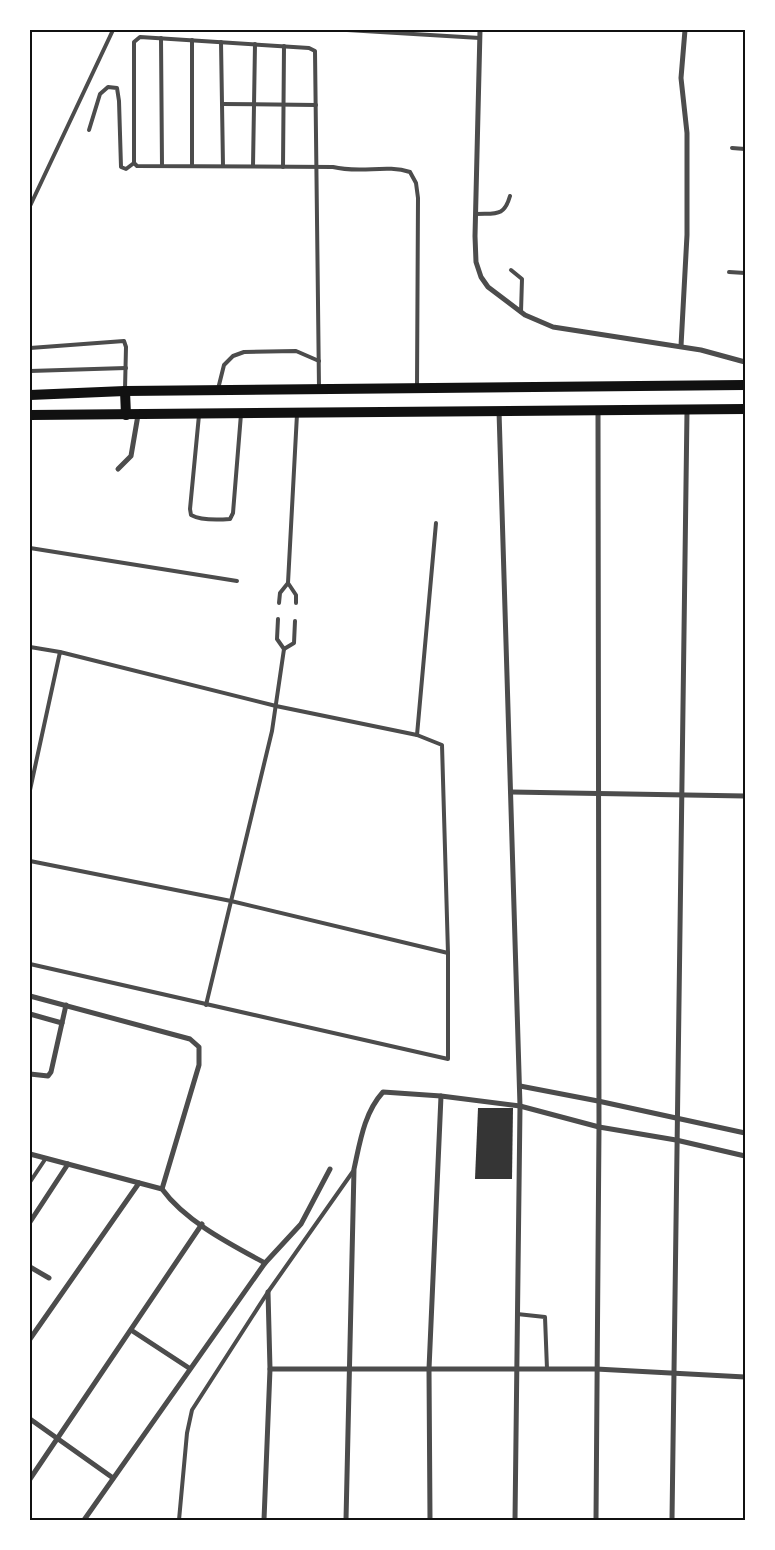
<svg xmlns="http://www.w3.org/2000/svg" width="775" height="1550" font-family="'Sofia Sans Condensed',sans-serif">
  <rect width="100%" height="100%" fill="#fff"/>
  <polygon fill="#353535" points="478,1108 513,1108 512,1179 475,1179"/>
  <g fill="none" stroke-linecap="round" stroke-linejoin="round">
    <g stroke="#4c4c4c" stroke-width="4">
      <polyline points="347,30 480,38"/>
      <polyline points="161,38 162,166"/>
      <polyline points="192,40 192,166"/>
      <polyline points="221,42 223,166"/>
      <polyline points="222,104 316,105"/>
      <polyline points="89,130 100,94 108,87 117,88 119,101 121,167 126,169 134,163"/>
      <polyline points="732,148 745,149"/>
      <polyline points="134,163 134,42 140,37 309,48 315,51 319,387"/>
      <path d="M134 163 137 166 333 167C361 174 386 164 410 172L416 183 418 198 417 386"/>
      <polyline points="253,166 255,44"/>
      <polyline points="283,167 284,46"/>
      <polyline points="30,206 113,30"/>
      <path d="M476 214C496 213 504 217 510 196"/>
      <polyline points="511,270 522,279 521,312"/>
      <polyline points="729,272 745,273"/>
      <polyline points="30,348 124,341 126,347 125,389"/>
      <polyline points="30,371 126,368"/>
      <polyline points="218,389 224,365 233,356 244,352 296,351 319,361"/>
      <path d="M199 415 190 509 191 515C202 521 218 520 230 519L233 513 241 414"/>
      <polyline points="30,548 237,581"/>
      <polyline points="288,583 297,414"/>
      <polyline points="279,603 280,593 288,583 296,595 296,603"/>
      <polyline points="278,619 277,639 284,649 294,643 295,621"/>
      <polyline points="30,647 60,652"/>
      <polyline points="417,735 436,523"/>
      <polyline points="30,790 60,652 276,706 417,735 442,745 448,953 448,1059 30,964"/>
      <polyline points="30,861 231,901 448,953"/>
      <polyline points="206,1005 272,731 284,649"/>
      <polyline points="30,1182 46,1158"/>
      <polyline points="517,1314 545,1317 547,1369"/>
      <polyline points="179,1520 187,1433 192,1410 268,1292 354,1170"/>
    </g>
    <g stroke="#4c4c4c" stroke-width="5">
      <polyline points="480,30 475,236 476,262 481,277 488,287 525,315 553,327 701,350 745,362"/>
      <polyline points="681,346 687,235 687,133 681,78 685,30"/>
      <polyline points="499,411 520,1106 515,1520"/>
      <polyline points="118,469 131,456 138,415"/>
      <polyline points="511,792 745,796"/>
      <polyline points="30,996 190,1039 199,1047 199,1065 162,1189"/>
      <polyline points="30,1014 62,1023"/>
      <polyline points="30,1074 48,1076 51,1072 66,1005"/>
      <polyline points="520,1086 598,1101 745,1133"/>
      <path d="M30 1154 162 1189C185 1221 230 1244 265 1263"/>
      <polyline points="30,1222 68,1164"/>
      <polyline points="30,1267 49,1278"/>
      <polyline points="131,1330 189,1368"/>
      <polyline points="30,1339 139,1183"/>
      <polyline points="270,1369 596,1369 745,1377"/>
      <polyline points="30,1419 113,1478"/>
      <polyline points="30,1479 202,1224"/>
      <polyline points="84,1520 265,1263 301,1224 330,1169"/>
      <polyline points="264,1520 270,1369 268,1292"/>
      <path d="M346 1520 354 1169C360 1142 364 1113 383 1092L441 1096 520 1106 599 1127 676 1140 745 1156"/>
      <polyline points="430,1520 429,1369 441,1096"/>
      <polyline points="596,1520 599,1127 598,411"/>
      <polyline points="672,1520 687,411"/>
    </g>
    <g stroke="#111" stroke-width="10">
      <polyline points="125,391 126,415"/>
      <polyline points="30,395 125,391 745,385"/>
      <polyline points="30,415 745,409"/>
    </g>
  </g>
  <rect width="775" height="1550" fill="none" stroke="#ffffff" stroke-width="62"/>
  <rect x="31" y="31" width="713" height="1488" fill="none" stroke="#111" stroke-width="2"/>
</svg>
